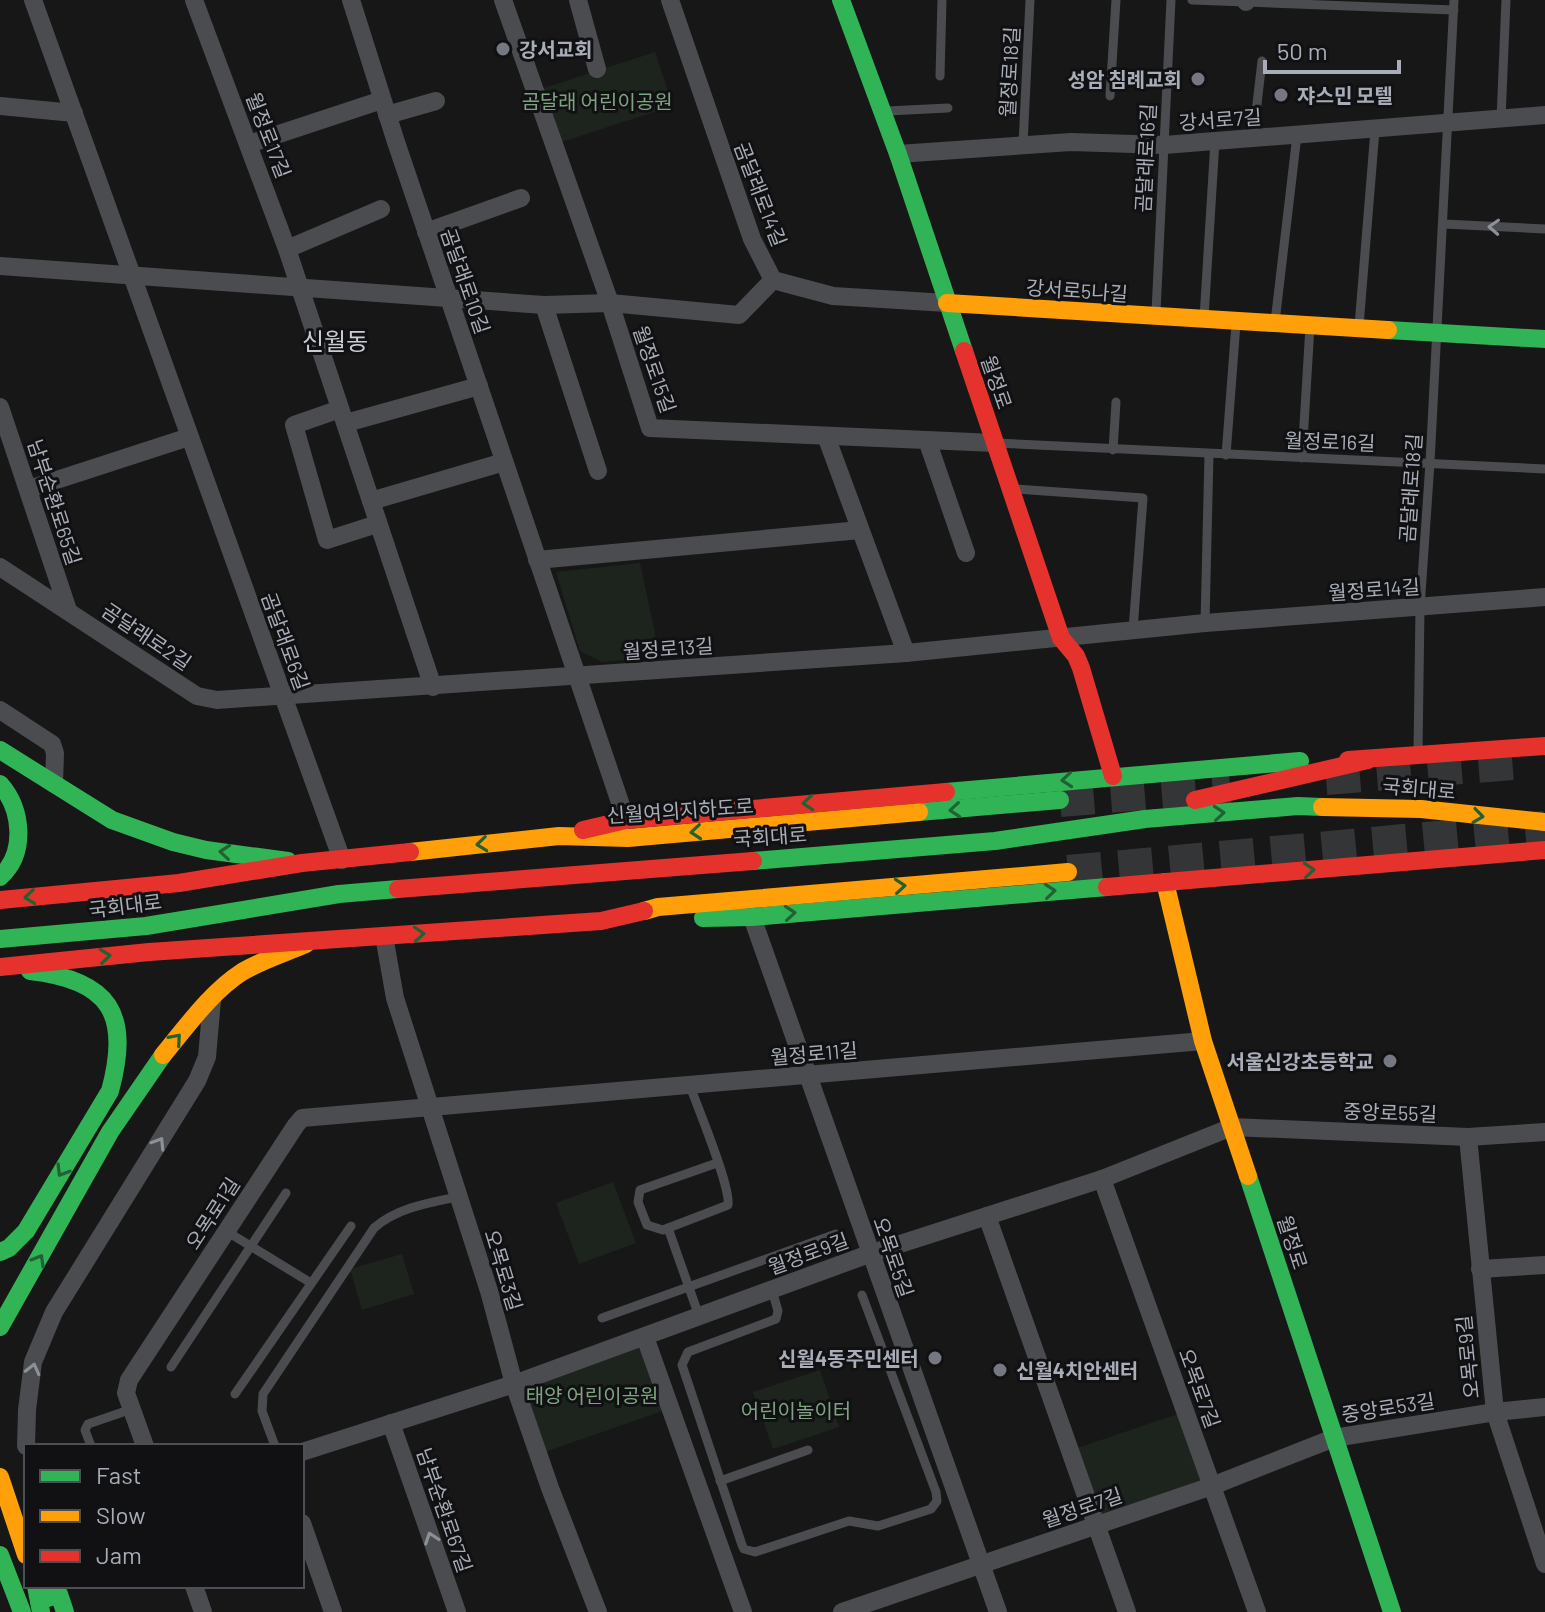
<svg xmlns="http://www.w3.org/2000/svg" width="1545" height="1612" font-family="Barlow,'Noto Sans KR',sans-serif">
  <rect width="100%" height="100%" fill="#171717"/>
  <g fill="#1d241e">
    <polygon points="655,52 673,106 552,145 535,91"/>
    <polygon points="640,563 660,657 602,662 580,651 556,572"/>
    <polygon points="613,1182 636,1243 579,1264 556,1203"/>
    <polygon points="402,1254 414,1294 362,1310 350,1269"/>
    <polygon points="645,1337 671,1408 539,1454 514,1384"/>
    <polygon points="820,1370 839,1427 773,1449 753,1392"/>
    <polygon points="1184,1412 1209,1484 1098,1522 1074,1449"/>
  </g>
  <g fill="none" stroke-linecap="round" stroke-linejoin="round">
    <g stroke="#343537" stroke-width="34" stroke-dasharray="34 17" stroke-linecap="butt">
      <polyline points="1326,778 1525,762"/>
      <polyline points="1060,800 1230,786"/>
      <polyline points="1068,872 1545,828"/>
    </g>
    <g stroke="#4b4c50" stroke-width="9">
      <polyline points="1192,0 1454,10"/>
      <polyline points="940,76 942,0"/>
      <polyline points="1110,96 1116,0"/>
      <polyline points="887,111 948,108"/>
      <polyline points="1501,119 1506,0"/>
      <polyline points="1253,138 1262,61"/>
      <polyline points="1023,145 1030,0"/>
      <polyline points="1444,224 1545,229"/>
      <polyline points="1156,312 1171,0"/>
      <polyline points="1204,318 1215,141"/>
      <polyline points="1275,322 1297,135"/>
      <polyline points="1359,326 1375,130"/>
      <polyline points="997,443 1545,469"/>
      <polyline points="1113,450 1116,402"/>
      <polyline points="1226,455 1236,324"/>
      <polyline points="1302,458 1310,326"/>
      <polyline points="1015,489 1143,498 1133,630"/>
      <polyline points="1205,623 1209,454"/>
      <polyline points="1418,751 1420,608 1430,463 1454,0"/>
      <path d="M690 1086C698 1108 731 1187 728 1205L663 1230 647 1225 638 1202 640 1190 717 1163"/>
      <polyline points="668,1228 699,1316"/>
      <polyline points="226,1231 311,1283"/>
      <polyline points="772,1290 778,1311 776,1319 688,1352 682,1365 742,1545 744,1549 755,1552 849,1521 878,1526 931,1509 937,1501 936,1492 862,1295"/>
      <polyline points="602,1318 836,1234"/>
      <polyline points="171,1367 286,1193"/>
      <polyline points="235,1394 351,1226"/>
      <polyline points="91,1446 85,1430 88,1424 132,1409"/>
      <path d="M275 1446 262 1411 263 1394 374 1228C397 1208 428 1203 457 1197"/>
      <polyline points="720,1481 808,1450"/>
    </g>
    <g stroke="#4b4c50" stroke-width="18">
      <polyline points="33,0 342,860"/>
      <polyline points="194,0 287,249 433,687"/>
      <polyline points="351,0 396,142 626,820"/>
      <polyline points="503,0 610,303 650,428 995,443"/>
      <polyline points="578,0 597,69"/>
      <polyline points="670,0 752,239 773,280 833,296 947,303"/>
      <polyline points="1246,2 1247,0"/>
      <polyline points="0,106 74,113"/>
      <polyline points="387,115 436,101"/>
      <polyline points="249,144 382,100"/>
      <polyline points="898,154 1071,142 1164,145 1545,115"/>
      <polyline points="426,232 521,198"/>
      <polyline points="287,249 381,209"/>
      <polyline points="0,266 544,305 610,303 739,315 773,280"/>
      <polyline points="544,305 598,471"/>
      <polyline points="0,407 68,610"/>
      <polyline points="340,409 294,425 327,540 377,524"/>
      <polyline points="346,423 479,386"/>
      <polyline points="826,436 906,653"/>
      <polyline points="927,440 966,553"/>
      <polyline points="29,489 189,437"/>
      <polyline points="371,501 504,462"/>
      <polyline points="537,560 860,530"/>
      <polyline points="0,567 197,696 217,700 906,653 1205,623 1545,597"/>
      <polyline points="0,710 52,744 55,753 54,784"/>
      <polyline points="752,917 998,1612"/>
      <polyline points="384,936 395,998 489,1291 514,1384 550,1488 598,1612"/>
      <polyline points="1468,1137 1495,1412 1545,1564"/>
      <polyline points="1102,1179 1257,1612"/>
      <polyline points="987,1216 1127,1612"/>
      <polyline points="1480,1269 1545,1265"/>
      <polyline points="645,1337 743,1612"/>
      <polyline points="391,1423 457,1612"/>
      <polyline points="26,1446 27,1410 33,1362 54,1312 197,1081 207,1057 212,1000"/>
      <polyline points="145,1446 126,1393 129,1380 296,1125 302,1118 1203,1041"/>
      <polyline points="302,1452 514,1384 869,1254 1102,1179 1232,1127 1468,1137 1545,1132"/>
      <polyline points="302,1523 333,1612"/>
      <polyline points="194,1586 203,1612"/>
      <polyline points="842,1612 1212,1486 1334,1438 1495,1412 1545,1407"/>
    </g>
    <g stroke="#30b455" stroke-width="18">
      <polyline points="841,0 898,154 964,351"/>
      <polyline points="1388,330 1545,339"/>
      <polyline points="0,750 112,820 173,842 206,850 288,861"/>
      <path d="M0 784C22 809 27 853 0 877"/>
      <polyline points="946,792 1300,761"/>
      <polyline points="919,812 1060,800"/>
      <polyline points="753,861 995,841 1145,819 1298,806 1322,807"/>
      <polyline points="703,918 752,917 1107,887"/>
      <polyline points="0,939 146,926 339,894 398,889"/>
      <polyline points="1248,1176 1392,1612"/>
      <path d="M0 1252 9 1248 26 1231 110 1091C131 1014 110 980 30 971"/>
      <polyline points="0,1327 110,1132 163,1055"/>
      <polyline points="0,1555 22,1612"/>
      <polyline points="36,1586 41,1612"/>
      <polyline points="39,1601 59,1594 65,1612"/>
    </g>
    <g stroke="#ff9f0a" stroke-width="18">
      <polyline points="947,303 1388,330"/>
      <polyline points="1322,807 1421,809 1545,822"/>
      <polyline points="410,852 559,836 628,838 919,812"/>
      <polyline points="1165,882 1203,1041 1248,1176"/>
      <polyline points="644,911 658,907 1068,872"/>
      <path d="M163 1055C187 1026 211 992 242 972 262 960 285 953 306 944"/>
      <polyline points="0,1477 26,1555"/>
    </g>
    <g stroke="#e5322d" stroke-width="18">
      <polyline points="964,351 1061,638 1076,656 1081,668 1113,776"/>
      <polyline points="1348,760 1545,746"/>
      <polyline points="1195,800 1368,760"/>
      <polyline points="583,830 626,820 946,792"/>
      <polyline points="1107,887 1545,850"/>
      <polyline points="398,889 753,861"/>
      <polyline points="0,900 179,883 302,863 410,852"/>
      <polyline points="0,967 149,952 601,921 644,911"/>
    </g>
  </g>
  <defs><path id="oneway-chevron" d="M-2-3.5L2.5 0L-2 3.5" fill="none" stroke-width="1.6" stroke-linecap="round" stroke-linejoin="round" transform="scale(2)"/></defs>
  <g stroke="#8c9099">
    <use href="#oneway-chevron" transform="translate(1494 227) rotate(-177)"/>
    <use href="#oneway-chevron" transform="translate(159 1143) rotate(-58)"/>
    <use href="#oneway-chevron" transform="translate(33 1369) rotate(-76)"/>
    <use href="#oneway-chevron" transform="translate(431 1538) rotate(-109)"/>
  </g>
  <g stroke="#206234">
    <use href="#oneway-chevron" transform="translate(1067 780) rotate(175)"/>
    <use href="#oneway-chevron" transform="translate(808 803) rotate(175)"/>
    <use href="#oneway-chevron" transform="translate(955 810) rotate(175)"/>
    <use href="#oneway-chevron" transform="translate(1219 813) rotate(-5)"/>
    <use href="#oneway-chevron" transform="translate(1478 816) rotate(8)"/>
    <use href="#oneway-chevron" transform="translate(696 832) rotate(175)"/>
    <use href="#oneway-chevron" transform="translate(482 844) rotate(174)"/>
    <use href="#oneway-chevron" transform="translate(225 852) rotate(-175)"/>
    <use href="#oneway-chevron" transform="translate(1309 870) rotate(-5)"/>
    <use href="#oneway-chevron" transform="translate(900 886) rotate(-5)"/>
    <use href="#oneway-chevron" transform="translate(1050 891) rotate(-5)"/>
    <use href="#oneway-chevron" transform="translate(30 897) rotate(174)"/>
    <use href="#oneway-chevron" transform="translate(790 913) rotate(-5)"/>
    <use href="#oneway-chevron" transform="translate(419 934) rotate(-4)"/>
    <use href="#oneway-chevron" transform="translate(105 956) rotate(-6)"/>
    <use href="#oneway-chevron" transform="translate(176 1039) rotate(-49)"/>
    <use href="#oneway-chevron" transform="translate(62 1171) rotate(121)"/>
    <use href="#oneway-chevron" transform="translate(39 1260) rotate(-60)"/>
  </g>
  <g fill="#757880" stroke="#111113" stroke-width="3">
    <circle cx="503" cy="49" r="8"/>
    <circle cx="1198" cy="79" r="8"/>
    <circle cx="1281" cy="95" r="8"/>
    <circle cx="1390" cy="1061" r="8"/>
    <circle cx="935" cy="1358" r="8"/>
    <circle cx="1000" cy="1370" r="8"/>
  </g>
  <g text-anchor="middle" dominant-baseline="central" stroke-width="6" stroke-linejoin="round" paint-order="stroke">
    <g font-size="20" font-weight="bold" fill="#a8adb8" stroke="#111113" text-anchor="start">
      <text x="519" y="49">강서교회</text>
      <text x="1182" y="79" text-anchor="end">성암 침례교회</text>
      <text x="1297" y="95">쟈스민 모텔</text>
      <text x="1374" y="1061" text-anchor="end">서울신강초등학교</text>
      <text x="919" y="1358" text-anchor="end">신월4동주민센터</text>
      <text x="1016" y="1370">신월4치안센터</text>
    </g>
    <g font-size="20" fill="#a8adb8" stroke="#111113">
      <text transform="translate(1009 72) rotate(-87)">월정로18길</text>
      <text transform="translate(1220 119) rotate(-4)">강서로7길</text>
      <text transform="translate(269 135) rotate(69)">월정로17길</text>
      <text transform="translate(1145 158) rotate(-87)">곰달래로16길</text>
      <text transform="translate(761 194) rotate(69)">곰달래로14길</text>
      <text transform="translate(466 281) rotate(71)">곰달래로10길</text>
      <text transform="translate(1077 290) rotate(4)">강서로5나길</text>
      <text transform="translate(655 369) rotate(71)">월정로15길</text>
      <text transform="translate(997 382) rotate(71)">월정로</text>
      <text transform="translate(1330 441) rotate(2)">월정로16길</text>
      <text transform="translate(1410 488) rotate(-86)">곰달래로18길</text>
      <text transform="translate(55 502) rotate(72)">남부순환로65길</text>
      <text transform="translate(1374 589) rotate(-4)">월정로14길</text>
      <text transform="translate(147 636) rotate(34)">곰달래로2길</text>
      <text transform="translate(286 641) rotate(70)">곰달래로6길</text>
      <text transform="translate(668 648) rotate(-4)">월정로13길</text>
      <text transform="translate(1419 788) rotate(5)">국회대로</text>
      <text transform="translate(680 810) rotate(-4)">신월여의지하도로</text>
      <text transform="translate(770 836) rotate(-4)">국회대로</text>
      <text transform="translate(125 905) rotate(-7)">국회대로</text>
      <text transform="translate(814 1053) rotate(-5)">월정로11길</text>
      <text transform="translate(1390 1112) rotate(2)">중앙로55길</text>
      <text transform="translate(212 1213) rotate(-57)">오목로1길</text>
      <text transform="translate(1293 1242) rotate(72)">월정로</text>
      <text transform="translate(808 1253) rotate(-20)">월정로9길</text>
      <text transform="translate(894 1257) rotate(71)">오목로5길</text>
      <text transform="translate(504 1270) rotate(73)">오목로3길</text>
      <text transform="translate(1467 1357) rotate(-96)">오목로9길</text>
      <text transform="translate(1200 1388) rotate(70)">오목로7길</text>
      <text transform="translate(1388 1407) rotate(-9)">중앙로53길</text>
      <text transform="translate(1082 1507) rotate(-19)">월정로7길</text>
      <text transform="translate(445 1510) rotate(71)">남부순환로67길</text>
    </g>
    <g font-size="20" fill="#7fa381" stroke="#111113">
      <text x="597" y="101">곰달래 어린이공원</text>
      <text x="592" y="1395">태양 어린이공원</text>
      <text x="796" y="1410">어린이놀이터</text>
    </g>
    <g font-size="24" fill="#c9ccd4" stroke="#111113">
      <text x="335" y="340">신월동</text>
    </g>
  </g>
  <rect x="24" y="1444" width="280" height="144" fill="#111113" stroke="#4d4f55" stroke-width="2"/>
  <rect x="40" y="1470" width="40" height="12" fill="#30b455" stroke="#4d4f55" stroke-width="2"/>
  <text x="96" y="1484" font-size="24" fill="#a8adb8">Fast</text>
  <rect x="40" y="1510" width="40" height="12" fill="#ff9f0a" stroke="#4d4f55" stroke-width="2"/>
  <text x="96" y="1524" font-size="24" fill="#a8adb8">Slow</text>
  <rect x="40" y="1550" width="40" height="12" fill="#e5322d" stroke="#4d4f55" stroke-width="2"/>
  <text x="96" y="1564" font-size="24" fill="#a8adb8">Jam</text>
  <path d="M1265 60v12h134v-12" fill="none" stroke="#a8adb8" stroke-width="4"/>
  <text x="1277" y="60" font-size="24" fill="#a8adb8" stroke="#111113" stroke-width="6" paint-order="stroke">50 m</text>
</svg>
